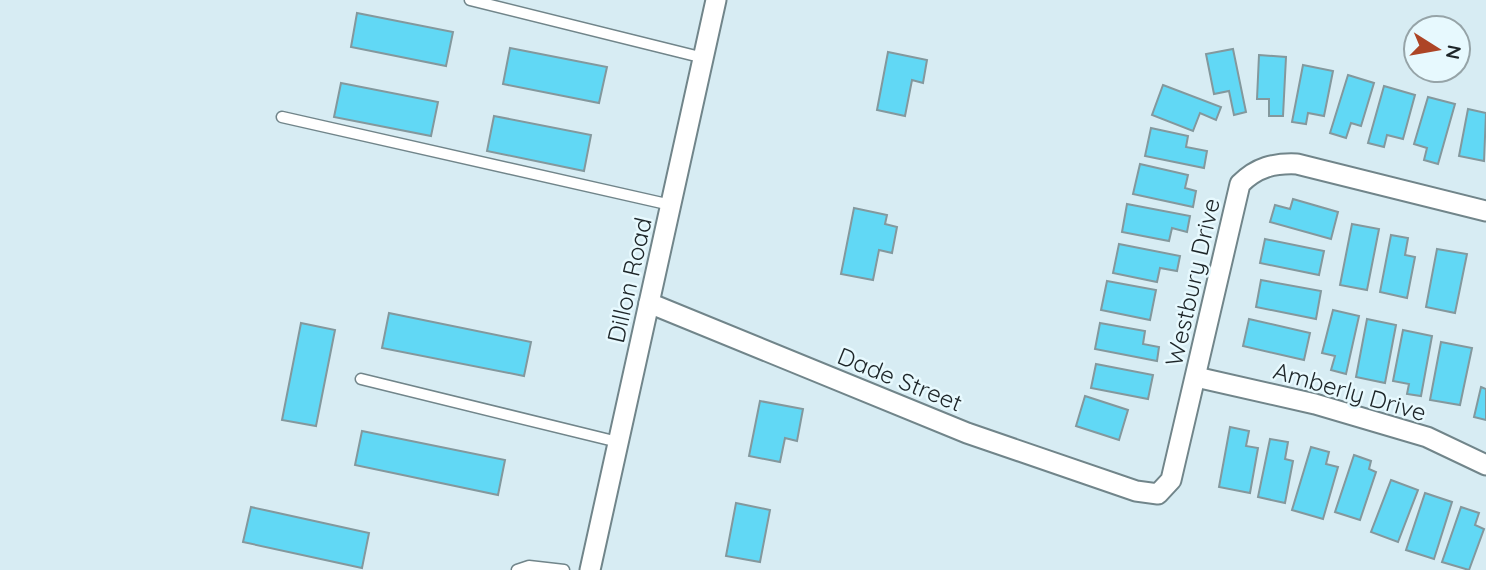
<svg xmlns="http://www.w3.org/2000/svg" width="1486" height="570" font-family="Quicksand,sans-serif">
  <rect width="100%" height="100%" fill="#d7ecf3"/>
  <g fill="#61d8f5" stroke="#83989d" stroke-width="2">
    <polygon points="357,13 453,32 446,66 351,47"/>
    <polygon points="510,48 607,67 599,103 503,84"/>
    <polygon points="1233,49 1246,112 1234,115 1229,91 1214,94 1206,54"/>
    <polygon points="888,52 927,60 923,83 912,80 905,116 877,110"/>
    <polygon points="1259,55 1286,57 1283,116 1269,116 1269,99 1257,99"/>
    <polygon points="1303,65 1333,71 1324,116 1308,113 1306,124 1292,122"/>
    <polygon points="1348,75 1374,83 1361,126 1351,123 1346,138 1330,133"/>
    <polygon points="341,83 438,102 431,136 334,117"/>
    <polygon points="1163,85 1221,107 1216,120 1200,113 1193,131 1152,115"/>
    <polygon points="1384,86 1415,95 1403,139 1387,135 1384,147 1368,143"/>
    <polygon points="1428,97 1455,104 1438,164 1424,160 1427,148 1414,144"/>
    <polygon points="1468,109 1486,113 1484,161 1459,156"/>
    <polygon points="494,116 591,135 584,171 487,151"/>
    <polygon points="1151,128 1188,136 1186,147 1207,151 1204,168 1145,156"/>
    <polygon points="1140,164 1188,175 1185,188 1196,191 1193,207 1133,194"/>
    <polygon points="1293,199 1338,212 1331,239 1270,222 1275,205 1290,209"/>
    <polygon points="1127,204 1190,216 1187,232 1172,228 1169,241 1122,232"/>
    <polygon points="854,208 887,215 885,224 897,227 892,253 879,250 873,280 841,274"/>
    <polygon points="1352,224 1379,229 1367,290 1340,285"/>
    <polygon points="1391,235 1408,238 1405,255 1415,257 1407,298 1380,292"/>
    <polygon points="1265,239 1324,251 1319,275 1260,263"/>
    <polygon points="1119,244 1180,256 1177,271 1160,268 1157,282 1113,273"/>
    <polygon points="1437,249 1467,254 1455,313 1426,307"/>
    <polygon points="1261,280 1321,291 1316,319 1256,307"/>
    <polygon points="1107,281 1156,290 1150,320 1101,310"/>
    <polygon points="1333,310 1359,316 1346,374 1331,370 1335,356 1322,353"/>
    <polygon points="389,313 531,342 524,376 382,348"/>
    <polygon points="1249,319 1310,333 1304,360 1243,346"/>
    <polygon points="1367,319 1396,325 1385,383 1356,377"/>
    <polygon points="301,323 335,330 316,426 282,420"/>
    <polygon points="1100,323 1145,331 1143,344 1159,347 1157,361 1095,349"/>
    <polygon points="1403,330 1432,336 1421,396 1407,394 1409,384 1393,381"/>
    <polygon points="1441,342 1472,348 1460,405 1430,400"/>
    <polygon points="1096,364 1153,375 1148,399 1091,388"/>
    <polygon points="1481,387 1486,389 1486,420 1474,417"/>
    <polygon points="1085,396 1128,410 1119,440 1076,426"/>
    <polygon points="760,401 803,409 797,441 785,438 780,462 749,456"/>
    <polygon points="1230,427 1249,431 1246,446 1258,448 1250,493 1219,487"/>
    <polygon points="362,431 505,460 498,495 355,465"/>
    <polygon points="1270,439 1288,442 1285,459 1293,461 1285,503 1258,497"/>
    <polygon points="1311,447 1329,452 1326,464 1338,467 1323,519 1292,510"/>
    <polygon points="1354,455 1371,461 1369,469 1376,472 1360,520 1335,512"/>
    <polygon points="1391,480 1418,490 1398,542 1371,532"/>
    <polygon points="1425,493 1452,502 1434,559 1406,550"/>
    <polygon points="736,503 770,510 760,562 726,556"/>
    <polygon points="251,507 369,533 362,568 243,542"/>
    <polygon points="1461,507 1479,513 1475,525 1484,529 1469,570 1442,562"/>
  </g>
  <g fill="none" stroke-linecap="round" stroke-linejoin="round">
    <defs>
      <g id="service">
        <polyline points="470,0 704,58"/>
        <polyline points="282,117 671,205"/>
        <polyline points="361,379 618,442"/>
        <polyline points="517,570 529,566 564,570"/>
      </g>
      <g id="minor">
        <path d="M649 303 967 433 1136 491 1158 494 1171 480 1240 184C1257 167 1274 163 1297 164L1486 211"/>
        <polyline points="1196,377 1315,404 1427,437 1486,465"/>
        <polyline points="590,570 716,0"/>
      </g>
    </defs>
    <use href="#service" stroke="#71858a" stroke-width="13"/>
    <use href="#minor" stroke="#71858a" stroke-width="23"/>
    <use href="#service" stroke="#fff" stroke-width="10"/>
    <use href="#minor" stroke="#fff" stroke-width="19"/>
  </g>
  <g text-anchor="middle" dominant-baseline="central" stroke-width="5" stroke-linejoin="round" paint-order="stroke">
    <g font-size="24" fill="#1d2528" stroke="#e7f9fe">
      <text transform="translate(629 280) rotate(-77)">Dillon Road</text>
      <text transform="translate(1192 282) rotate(-77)">Westbury Drive</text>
      <text transform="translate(900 379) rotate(22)">Dade Street</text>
      <text transform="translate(1350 391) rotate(16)">Amberly Drive</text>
    </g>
  </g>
  <g transform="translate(1437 49) rotate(101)"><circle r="33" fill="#e7f9fe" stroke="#96a4a8" stroke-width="2"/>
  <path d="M0-5L12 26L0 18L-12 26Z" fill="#ad4526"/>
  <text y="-10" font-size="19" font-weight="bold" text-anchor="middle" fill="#1d2528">N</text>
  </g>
</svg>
